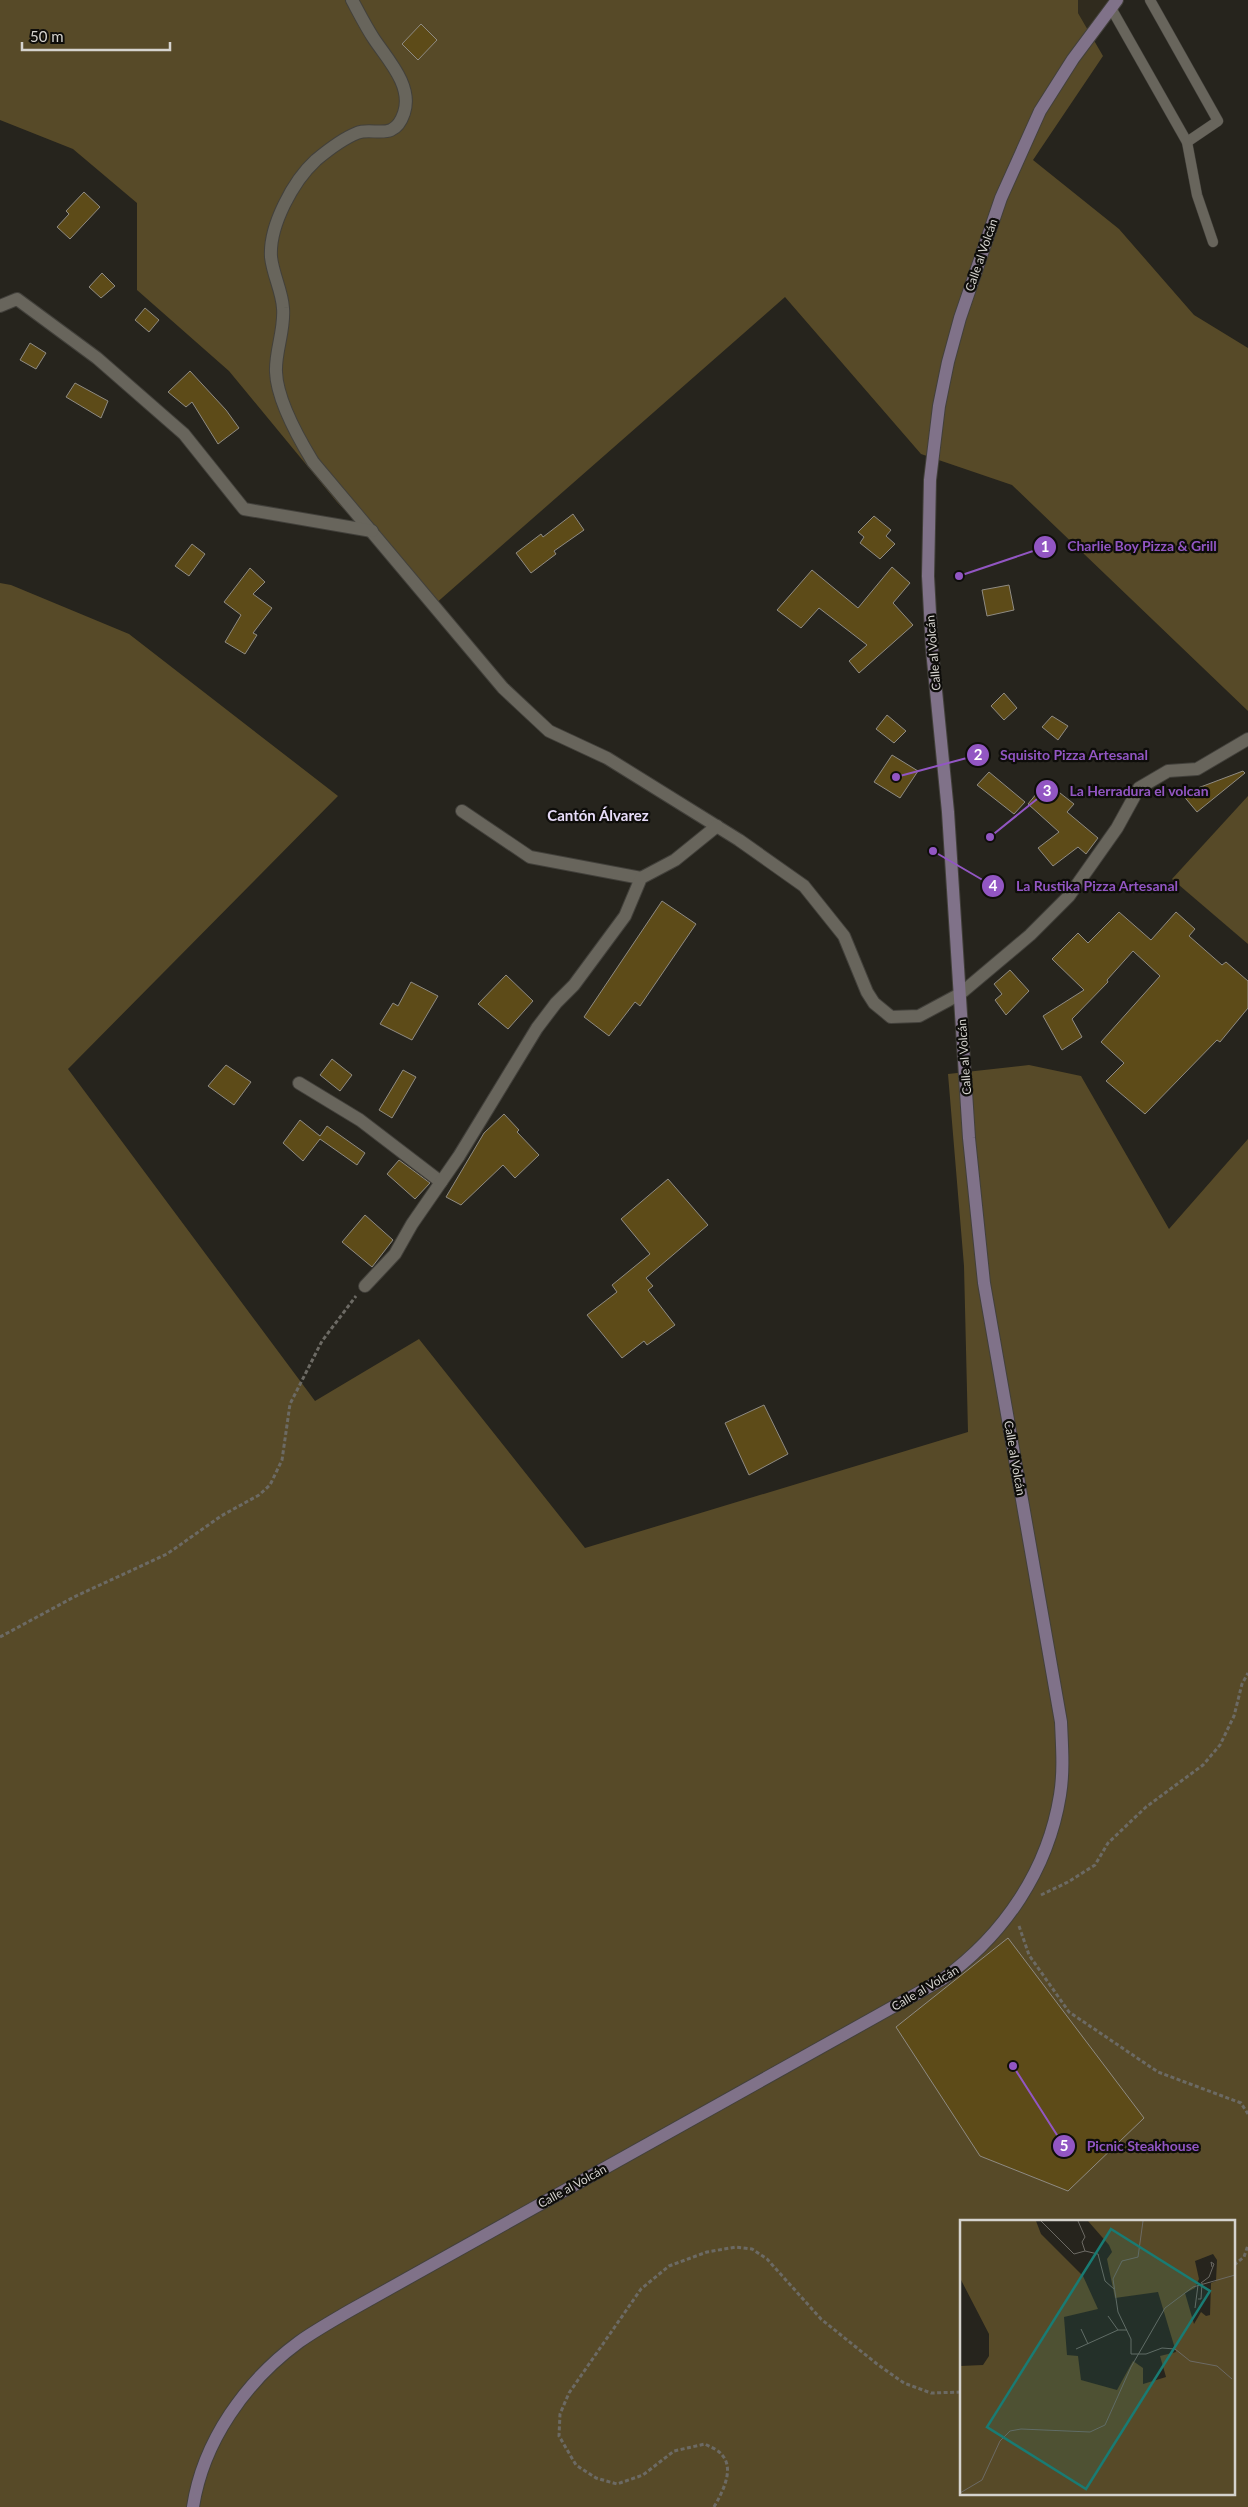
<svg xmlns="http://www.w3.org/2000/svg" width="1248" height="2507" font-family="Lato,sans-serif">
  <rect width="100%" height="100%" fill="#26241d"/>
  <polygon fill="#302b1e" points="1078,0 1114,0 1089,32 1078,13"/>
  <g fill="#574a28" fill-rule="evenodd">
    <polygon points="0,0 1078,0 1078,13 1103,56 1033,160 1119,229 1194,315 1248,348 1248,711 1012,485 921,454 785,297 434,605 337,502 229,371 137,290 137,203 73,149 0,120"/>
    <path d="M0 583 11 585 129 634 338 796 68 1069 315 1401 419 1339 585 1548 968 1432 964 1266 948 1074 1029 1065 1081 1076 1169 1229 1248 1139V2507H0ZM962 2221H1234V2493H962Z"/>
    <polygon points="1248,796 1248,944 1172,879"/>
  </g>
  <g fill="#5d4b18" stroke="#8f8b83">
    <polygon points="421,24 437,40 418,60 402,44"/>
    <polygon points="84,192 100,207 70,239 57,227 69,214 66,211"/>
    <polygon points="102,273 115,286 101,298 89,287"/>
    <polygon points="145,308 159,320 149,332 135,320"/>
    <polygon points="30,343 46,353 36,369 20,360"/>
    <polygon points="190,371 226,410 239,428 218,444 192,402 186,407 168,392"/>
    <polygon points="75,383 108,401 101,418 66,397"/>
    <polygon points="573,514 584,530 554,551 556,554 531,573 516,553 541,534 543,537"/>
    <polygon points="874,516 891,530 886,536 895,544 880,559 860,543 864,537 858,532"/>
    <polygon points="192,544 205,554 189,576 175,566"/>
    <polygon points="892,567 910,583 893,603 913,625 859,673 849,661 867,645 819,608 801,628 777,610 812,570 858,608"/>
    <polygon points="250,568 265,582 253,594 272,608 253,633 257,635 245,654 225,642 241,615 224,602"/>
    <polygon points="1009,585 1014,610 987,616 982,590"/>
    <polygon points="1004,693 1017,708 1004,720 991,706"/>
    <polygon points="887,715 906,731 894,743 876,729"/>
    <polygon points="1052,716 1068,726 1058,740 1042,727"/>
    <polygon points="892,755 918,771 900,798 874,782"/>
    <polygon points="1243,771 1245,773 1197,812 1182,794"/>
    <polygon points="989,772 1025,802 1014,814 977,785"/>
    <polygon points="1046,782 1074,804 1067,812 1098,838 1086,854 1078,847 1053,866 1038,848 1059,832 1028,804"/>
    <polygon points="662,901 696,924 640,1006 635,1002 609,1036 584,1017"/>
    <polygon points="1119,912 1151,940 1176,912 1195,929 1189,936 1222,965 1226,962 1248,981 1248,1008 1220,1042 1217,1040 1145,1114 1106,1081 1124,1063 1101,1042 1160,976 1133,951 1107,980 1108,982 1072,1019 1082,1037 1062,1050 1043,1016 1084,990 1052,959 1078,933 1088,943"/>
    <polygon points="1010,970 1029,991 1006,1015 995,1000 1002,994 994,984"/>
    <polygon points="506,975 533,1001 508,1029 478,1004"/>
    <polygon points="411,982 438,996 412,1040 380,1024 393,1003 398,1006"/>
    <polygon points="332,1059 352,1075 340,1091 320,1075"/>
    <polygon points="226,1065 251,1082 234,1105 208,1086"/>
    <polygon points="403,1070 416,1077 392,1118 379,1110"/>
    <polygon points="504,1114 519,1130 517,1132 539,1155 515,1178 503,1165 461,1205 446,1197 484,1133"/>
    <polygon points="300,1120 320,1136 327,1126 365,1153 357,1165 320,1139 303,1161 283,1143"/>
    <polygon points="399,1160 430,1183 415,1199 387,1174"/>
    <polygon points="668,1179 708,1225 646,1278 653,1286 648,1290 675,1325 647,1345 644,1341 622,1358 587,1315 617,1292 612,1285 650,1254 621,1219"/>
    <polygon points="365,1215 393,1240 372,1267 342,1242"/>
    <polygon points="764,1405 788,1454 749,1475 725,1423"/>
    <polygon points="1008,1938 1144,2118 1068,2191 980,2156 896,2027"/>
  </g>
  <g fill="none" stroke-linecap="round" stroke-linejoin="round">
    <defs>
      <g id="lane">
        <polyline points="1150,0 1218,121 1187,142"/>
        <polyline points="1111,8 1187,142 1197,195 1213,242"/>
      </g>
      <g id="street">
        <path d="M352 0C359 13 366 27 374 39 388 60 413 86 404 113 394 143 373 126 357 133 342 139 328 150 316 160 293 181 269 226 271 257 273 275 282 291 283 308 285 330 275 351 276 372 277 400 299 439 313 462L503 688 549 731 607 758 739 840 804 886 844 936 867 992 874 1003 891 1017 919 1016 960 994 1030 935 1069 896 1117 828 1139 788 1168 771 1197 769 1248 739"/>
        <polyline points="0,306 17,299 97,358 184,434 244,509 372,531"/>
        <polyline points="462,811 530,857 641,878"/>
        <polyline points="299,1083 360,1120 441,1182"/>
        <polyline points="365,1286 395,1254 412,1224 459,1156 537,1028 556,1003 574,985 625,916 641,878 675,860 717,826"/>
      </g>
      <path id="secondary" d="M193 2507C203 2441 246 2381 299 2342 316 2330 334 2320 351 2310L943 1979C1004 1935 1048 1870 1060 1795 1064 1771 1062 1746 1061 1722L984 1283 969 1138 948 812 932 650 928 576 930 480 939 406 948 362 960 318 1001 198 1040 111 1073 59 1117 0"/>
    </defs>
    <use href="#lane" stroke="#42403b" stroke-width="11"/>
    <use href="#street" stroke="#42403b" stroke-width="14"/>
    <use href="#secondary" stroke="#42403b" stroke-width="14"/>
    <g stroke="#6c6a64" stroke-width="3" stroke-dasharray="4 2.5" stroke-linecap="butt">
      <polyline points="0,1637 74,1597 167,1554 221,1516 259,1495 270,1485 282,1460 290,1404 322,1341 356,1296"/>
      <polyline points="1041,1895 1068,1882 1095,1865 1108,1843 1146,1807 1203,1765 1220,1745 1234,1716 1242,1684 1248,1673"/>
      <polyline points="1019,1926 1029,1955 1069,2012 1158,2072 1241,2103 1248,2114"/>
      <polyline points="1234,2265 1244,2257 1248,2245"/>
      <path d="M714 2507C722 2493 735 2469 722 2455 719 2450 710 2447 705 2444L674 2451 643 2475 617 2484 596 2478 576 2465 559 2436 560 2414 569 2393 641 2289 669 2266 707 2252 736 2247 752 2249 767 2259 821 2319 877 2364 904 2383 931 2393 962 2392"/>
    </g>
    <use href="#lane" stroke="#68655c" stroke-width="10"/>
    <use href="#street" stroke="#68655c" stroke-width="12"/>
    <use href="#secondary" stroke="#807289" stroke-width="12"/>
  </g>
  <g text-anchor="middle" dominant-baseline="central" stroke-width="4.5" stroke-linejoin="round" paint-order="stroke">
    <g font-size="12" fill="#d5d3ce" stroke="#0e0d0a">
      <text transform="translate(981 255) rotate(-71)">Calle al Volcán</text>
      <text transform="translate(933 653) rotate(-95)">Calle al Volcán</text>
      <text transform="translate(964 1057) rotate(-94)">Calle al Volcán</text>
      <text transform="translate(1015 1458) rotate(80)">Calle al Volcán</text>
      <text transform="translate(925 1988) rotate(-31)">Calle al Volcán</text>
      <text transform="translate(572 2186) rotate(-29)">Calle al Volcán</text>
    </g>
    <g font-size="15" font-weight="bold" fill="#e7dcf9" stroke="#0e0d0a">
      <text x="598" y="815">Cantón Álvarez</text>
    </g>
  </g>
  <g transform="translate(960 2220)">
    <rect width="275" height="275" fill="#26241d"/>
    <path d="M0 1H76L81 14 123 56 138 89 104 97 107 135 118 136 121 160 157 170 173 141 183 148V164L206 157 200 136 216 132 198 72 155 78 147 39 152 32 149 25 128 1H275V274H0V146L23 145 29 136V114L0 58ZM253 34 257 40 256 61 251 63 250 95 246 96 241 92 234 104 225 73 235 68 239 59 235 41Z" fill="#574a28" fill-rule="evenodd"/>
    <path fill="none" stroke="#6c6a64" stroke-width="1" d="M81 1 114 34 125 31 138 34 145 61 154 69M118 1 125 17 122 22 125 31M183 1 178 37 162 41 153 59 158 92 171 119V134H186L202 128 215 129 230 141 257 146 272 159M241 63 249 57 254 44 251 42 252 47M238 79H241L242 63M235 88 238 65M148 96 158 110M121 109 128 124M116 129 158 110H167M0 273 22 260 40 221 50 211 61 209 130 212 145 205 171 147 205 88 233 67 275 55"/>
    <path fill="#197b73" fill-opacity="0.15" stroke="#197b73" stroke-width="2.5" d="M151 9 250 71 126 269 27 207Z"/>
    <rect width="275" height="275" fill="none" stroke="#d5d3ce" stroke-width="2.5"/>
  </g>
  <path fill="none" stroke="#9256c3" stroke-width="2" d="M959 576L1045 547M896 777L978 755M990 837L1047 791M933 851L993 886M1013 2066L1064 2146"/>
  <g fill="#9256c3" stroke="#0e0d0a" stroke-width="2">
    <circle cx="959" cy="576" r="5"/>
    <circle cx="896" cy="777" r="5"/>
    <circle cx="990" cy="837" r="5"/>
    <circle cx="933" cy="851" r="5"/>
    <circle cx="1013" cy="2066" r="5"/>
    <circle cx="1045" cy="547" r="12"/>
    <circle cx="978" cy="755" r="12"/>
    <circle cx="1047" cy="791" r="12"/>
    <circle cx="993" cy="886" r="12"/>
    <circle cx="1064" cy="2146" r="12"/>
  </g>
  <g font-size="15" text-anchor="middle" font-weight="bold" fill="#fff">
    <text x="1045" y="552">1</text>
    <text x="978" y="760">2</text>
    <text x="1047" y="796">3</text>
    <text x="993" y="891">4</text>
    <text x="1064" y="2151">5</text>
  </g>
  <g font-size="14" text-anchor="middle" font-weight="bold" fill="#9256c3" stroke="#0e0d0a" stroke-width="4.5" stroke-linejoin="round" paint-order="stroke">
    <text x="1142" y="551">Charlie Boy Pizza &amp; Grill</text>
    <text x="1074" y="760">Squisito Pizza Artesanal</text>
    <text x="1139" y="796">La Herradura el volcan</text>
    <text x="1097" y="891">La Rustika Pizza Artesanal</text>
    <text x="1143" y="2151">Picnic Steakhouse</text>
  </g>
  <path d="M22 42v8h148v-8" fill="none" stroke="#d5d3ce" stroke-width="2.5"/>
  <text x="30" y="42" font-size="15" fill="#d5d3ce" stroke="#0e0d0a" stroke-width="4" paint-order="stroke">50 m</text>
</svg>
